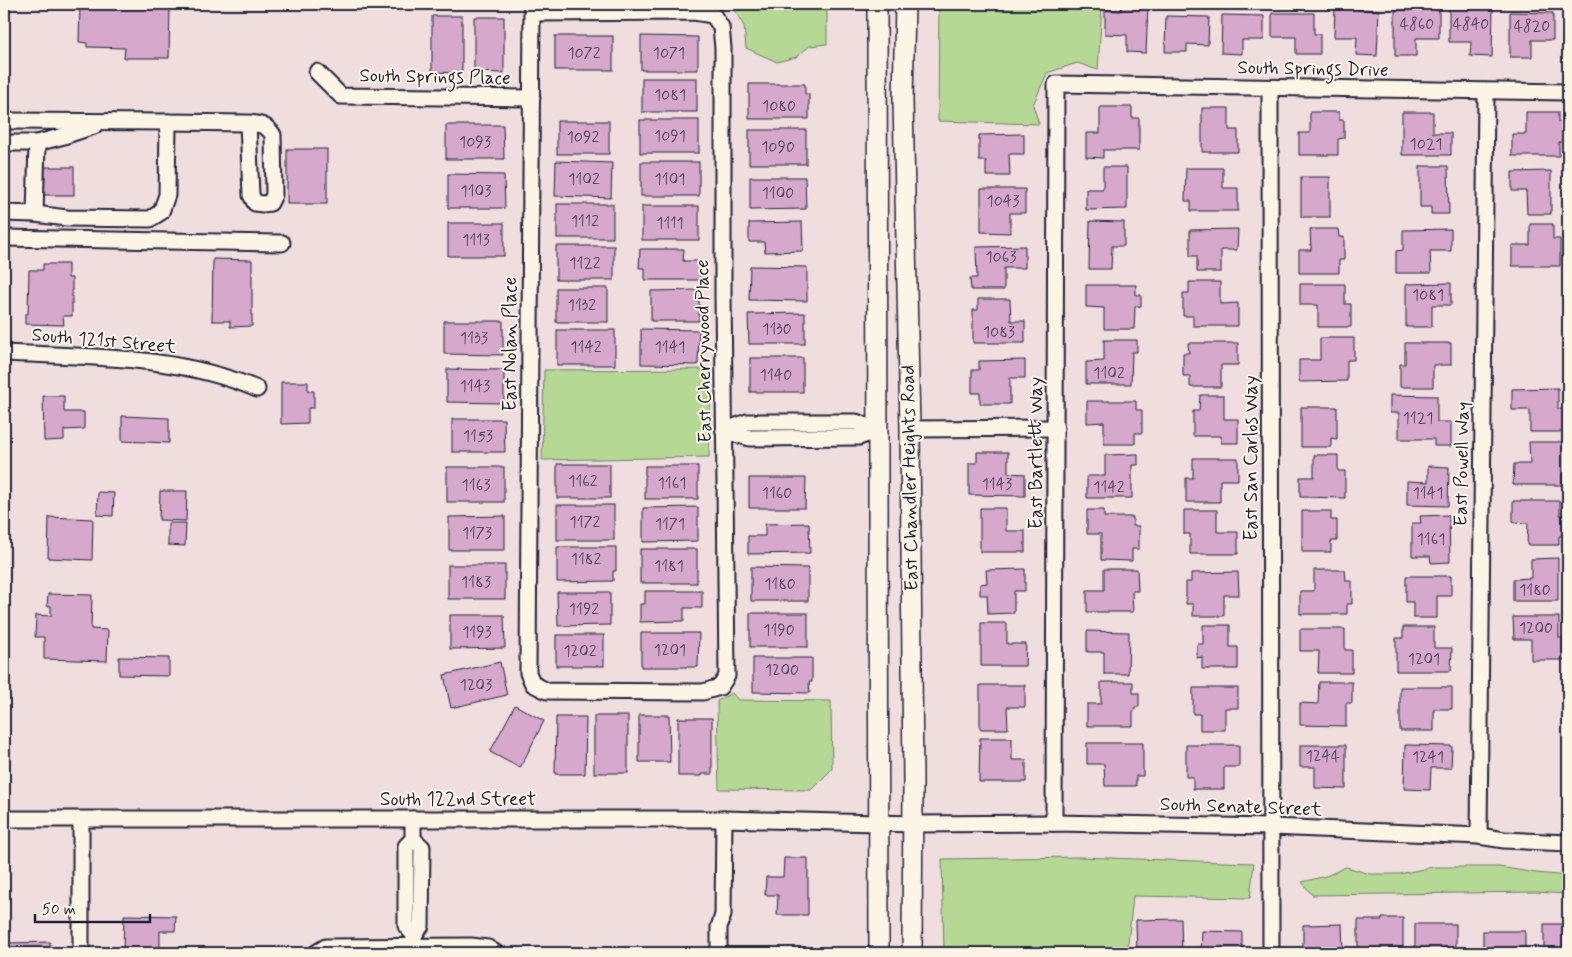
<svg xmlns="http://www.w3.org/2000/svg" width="1572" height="957" font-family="Mynerve,sans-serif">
  <rect width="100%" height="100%" fill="#f0dede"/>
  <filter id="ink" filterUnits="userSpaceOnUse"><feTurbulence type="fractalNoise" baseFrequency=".02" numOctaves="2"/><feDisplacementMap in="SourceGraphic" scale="10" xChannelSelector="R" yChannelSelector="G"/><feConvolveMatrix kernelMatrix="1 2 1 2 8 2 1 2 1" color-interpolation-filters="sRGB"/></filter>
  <g filter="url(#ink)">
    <g fill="#b5d994" stroke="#6c7e68">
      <polygon points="730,4 827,4 827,44 810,46 796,57 777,62 746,48 744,26"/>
      <polygon points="939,4 1102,4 1098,70 1077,63 1047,73 1033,105 1039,124 938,121"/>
      <polygon points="711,369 709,457 542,460 544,370"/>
      <polygon points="732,693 738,700 831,701 832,769 811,790 719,789 717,701"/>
      <polygon points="1079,857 1254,863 1250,898 1133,896 1127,953 944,953 942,859"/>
      <polygon points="1346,867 1370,874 1399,874 1433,867 1499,867 1536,873 1568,876 1568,893 1565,894 1537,892 1312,895 1302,882 1326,876"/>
    </g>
    <g fill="#d5a8cc" stroke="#22223b">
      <polygon points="80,4 170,4 169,58 124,58 125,48 87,47 87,43 79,42"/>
      <polygon points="1122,4 1148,5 1146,53 1127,52 1127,35 1105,34 1105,10 1121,11"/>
      <polygon points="1335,4 1358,4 1358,10 1379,10 1377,56 1356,55 1357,37 1334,37"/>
      <polygon points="1416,4 1439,4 1439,38 1416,38 1416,56 1395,56 1395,10 1416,10"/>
      <polygon points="1449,6 1493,6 1492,57 1470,56 1471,42 1449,42"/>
      <polygon points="1510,12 1553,13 1553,40 1532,40 1532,57 1510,57"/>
      <polygon points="1272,13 1314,13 1314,34 1320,34 1320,54 1296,54 1296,37 1272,37"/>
      <polygon points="1222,15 1264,16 1264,40 1242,40 1242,54 1221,53"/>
      <polygon points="432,16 462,16 462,73 432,72"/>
      <polygon points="1166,16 1209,17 1208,45 1187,44 1187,52 1165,52"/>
      <polygon points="474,17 504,17 504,73 474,72"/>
      <rect x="1563" y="20" width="5" height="37"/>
      <rect x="555" y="36" width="58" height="34"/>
      <polygon points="641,36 698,37 698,70 641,70"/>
      <rect x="642" y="78" width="55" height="34"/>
      <polygon points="749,84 805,84 805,94 809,94 809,119 749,119"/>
      <polygon points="1100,107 1132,107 1132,118 1139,118 1139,150 1103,150 1103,158 1086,157 1086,133 1100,133"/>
      <polygon points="1202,108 1229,108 1229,130 1238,130 1238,152 1202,152"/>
      <polygon points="1310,112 1339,112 1339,120 1344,120 1344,138 1338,139 1338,155 1299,155 1299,133 1310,133"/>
      <polygon points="1402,112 1433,112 1433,133 1451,133 1451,155 1402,155"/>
      <polygon points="1526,112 1558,112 1558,122 1565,122 1565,142 1559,142 1559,156 1512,156 1512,134 1526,134"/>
      <rect x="640" y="120" width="59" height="33"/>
      <rect x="557" y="121" width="52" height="33"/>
      <polygon points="446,125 503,125 504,159 446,159"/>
      <rect x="749" y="130" width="57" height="34"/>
      <polygon points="1024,134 1024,154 1009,154 1010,176 986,176 986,161 979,161 979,135"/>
      <rect x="287" y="149" width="40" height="55"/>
      <polygon points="556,161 612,163 611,198 555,196"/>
      <rect x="641" y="162" width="58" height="34"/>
      <polygon points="1420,166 1448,166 1449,214 1431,214 1431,207 1420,207"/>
      <rect x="41" y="167" width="33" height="28"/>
      <polygon points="1103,167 1127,167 1127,209 1086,210 1086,189 1103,189"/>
      <polygon points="1186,168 1223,168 1223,188 1238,188 1238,211 1191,211 1191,201 1185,201"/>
      <polygon points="1551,171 1551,214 1527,214 1526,191 1512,191 1512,172"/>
      <polygon points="448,174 504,175 505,208 448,208"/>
      <polygon points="750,177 805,177 806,209 750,210"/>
      <rect x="1301" y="177" width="29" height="40"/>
      <polygon points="981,189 1025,189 1025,213 1010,213 1010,233 981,232"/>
      <rect x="557" y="204" width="56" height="34"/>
      <rect x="642" y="206" width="57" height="34"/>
      <polygon points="1090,221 1124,222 1124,246 1112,246 1111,269 1089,269"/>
      <polygon points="802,222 803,251 765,252 764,242 749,242 749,223"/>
      <rect x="448" y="223" width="56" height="33"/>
      <polygon points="1530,224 1553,224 1553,239 1560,239 1560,266 1512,266 1512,245 1530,245"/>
      <polygon points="1238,229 1237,250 1221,250 1221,272 1197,272 1197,256 1190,256 1190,230"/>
      <polygon points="1310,229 1338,229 1339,237 1344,237 1344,260 1339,260 1339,273 1299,273 1299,250 1311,250"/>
      <polygon points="1451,229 1451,251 1430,251 1431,273 1396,273 1396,251 1403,250 1403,230"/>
      <rect x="556" y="246" width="58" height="34"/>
      <polygon points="1025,246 1025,268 1004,268 1004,290 971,290 970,278 977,278 976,247"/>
      <polygon points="640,249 684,249 683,261 701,261 701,280 645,280 645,268 639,268"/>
      <polygon points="213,259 252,260 252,326 230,327 230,321 212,321"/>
      <polygon points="43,264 68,264 68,278 72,278 72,316 63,316 64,325 25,324 25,314 28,314 29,270 43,270"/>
      <polygon points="750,266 807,267 807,301 749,300"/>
      <polygon points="1189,282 1220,282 1220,304 1238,303 1238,326 1193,326 1193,316 1183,316 1183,293 1189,293"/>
      <polygon points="1451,283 1451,305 1432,305 1432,327 1406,327 1406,284"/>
      <polygon points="1300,284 1345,284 1345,304 1351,304 1351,327 1318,327 1318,305 1300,305"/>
      <polygon points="1086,285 1136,285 1136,295 1141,295 1141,306 1135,307 1134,329 1104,329 1104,308 1086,307"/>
      <rect x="556" y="288" width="52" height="34"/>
      <polygon points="699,290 699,321 651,321 651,291"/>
      <polygon points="978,299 1010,299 1011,321 1025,321 1025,343 973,343 973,310 978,310"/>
      <polygon points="805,313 805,344 749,344 748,314"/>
      <polygon points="444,321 503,321 503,355 444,354"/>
      <polygon points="641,329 699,330 698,365 641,364"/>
      <rect x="557" y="330" width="58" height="35"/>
      <polygon points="1320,338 1354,338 1354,360 1347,360 1347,381 1299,382 1299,360 1320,360"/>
      <polygon points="1104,340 1137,340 1137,352 1132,352 1131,384 1086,384 1086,362 1104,361"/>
      <polygon points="1188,343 1238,343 1238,365 1221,365 1221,387 1190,387 1190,376 1183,376 1183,353 1189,353"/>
      <polygon points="1405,343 1451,343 1451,365 1433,365 1433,387 1400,387 1400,364 1405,364"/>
      <rect x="750" y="358" width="53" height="34"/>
      <polygon points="1025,360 1025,378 1010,378 1010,404 980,404 980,393 972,393 972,370 979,370 979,361"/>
      <polygon points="447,369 504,370 504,403 447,402"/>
      <polygon points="281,382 308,382 308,391 314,391 314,408 308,408 308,423 281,424"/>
      <polygon points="1558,388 1558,409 1564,409 1564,432 1530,432 1530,410 1512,410 1512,389"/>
      <polygon points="1200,395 1224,395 1224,419 1238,419 1238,443 1221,443 1221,436 1193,436 1193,411 1199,411"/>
      <polygon points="1390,395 1437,396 1437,422 1451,422 1451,446 1434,446 1434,439 1399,439 1399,413 1390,413"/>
      <polygon points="43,396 64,396 64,412 84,412 84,429 64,430 64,440 44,441"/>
      <polygon points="1087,401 1136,401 1136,410 1142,410 1142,433 1135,433 1135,444 1104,444 1104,422 1087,423"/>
      <polygon points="1301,407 1337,407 1337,439 1331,438 1331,447 1301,447"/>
      <polygon points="122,416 169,418 169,443 122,441"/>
      <polygon points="452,419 504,419 505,452 452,452"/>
      <polygon points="1529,442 1568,442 1568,475 1562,475 1562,485 1513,485 1514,464 1530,464"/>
      <polygon points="977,452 1008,452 1008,473 1025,474 1025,496 969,495 969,463 977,463"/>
      <polygon points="1138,454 1138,465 1132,465 1132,498 1087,498 1087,476 1105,476 1105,455"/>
      <polygon points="1314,455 1338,455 1338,471 1345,471 1345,498 1300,497 1300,477 1314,477"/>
      <polygon points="1193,458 1238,458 1238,480 1220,480 1220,502 1186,502 1186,478 1193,478"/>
      <rect x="557" y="464" width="53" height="34"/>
      <rect x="645" y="466" width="53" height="33"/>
      <polygon points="1428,466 1449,467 1448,506 1407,505 1407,481 1428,482"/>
      <rect x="447" y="467" width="57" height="35"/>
      <polygon points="749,478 806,478 805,508 749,508"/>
      <polygon points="160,491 187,491 186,521 159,520"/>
      <polygon points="98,492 114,493 113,516 97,515"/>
      <polygon points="1513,501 1560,501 1560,515 1565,515 1565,536 1559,536 1559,545 1527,545 1528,523 1513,522"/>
      <rect x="557" y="505" width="57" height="35"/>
      <polygon points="698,507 698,541 643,542 643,508"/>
      <polygon points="980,508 1006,508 1006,531 1025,531 1025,552 980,552"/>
      <polygon points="1087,510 1104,510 1104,517 1133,517 1133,526 1139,526 1139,549 1132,549 1132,561 1101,560 1101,534 1087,534"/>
      <polygon points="1184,510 1217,510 1217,532 1238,532 1238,554 1190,554 1190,534 1184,534"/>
      <polygon points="1302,511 1331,511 1331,520 1337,520 1337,541 1331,541 1331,552 1302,552"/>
      <polygon points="1449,515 1450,562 1431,563 1430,556 1412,556 1412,523 1421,523 1420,516"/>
      <polygon points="505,516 505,550 449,550 449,517"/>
      <polygon points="49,517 93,519 92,560 48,558"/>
      <polygon points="168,523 186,523 185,546 168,545"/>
      <polygon points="809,523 810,553 748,554 748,536 765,536 765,524"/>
      <polygon points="557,547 616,547 616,571 613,571 613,581 557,582"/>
      <rect x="640" y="549" width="57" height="34"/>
      <polygon points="1558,558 1558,601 1513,601 1513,579 1531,578 1531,559"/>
      <rect x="448" y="565" width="57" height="34"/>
      <polygon points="751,567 808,568 808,601 751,601"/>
      <polygon points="1025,569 1025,591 1014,591 1014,613 988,614 987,595 980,595 980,584 987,583 986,570"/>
      <polygon points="1104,569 1137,569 1138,591 1132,591 1133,612 1087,612 1087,590 1104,590"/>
      <polygon points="1314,570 1345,570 1346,581 1352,581 1352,604 1347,604 1347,614 1300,614 1300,591 1314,591"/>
      <polygon points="1238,572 1239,595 1224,595 1224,616 1193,616 1193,604 1186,604 1186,582 1191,582 1191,573"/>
      <polygon points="1406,576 1451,576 1451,596 1437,596 1437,618 1413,618 1413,602 1406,602"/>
      <polygon points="645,591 702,591 702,608 684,608 684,621 640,622 640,604 645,604"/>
      <polygon points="557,592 610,592 610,625 558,626"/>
      <polygon points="48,594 92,595 91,629 108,630 107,661 44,659 44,637 35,637 36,615 51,616 51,606 47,606"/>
      <rect x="750" y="613" width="58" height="34"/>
      <polygon points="450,615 504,615 505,648 450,649"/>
      <polygon points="1513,617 1559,617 1559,638 1568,638 1568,660 1531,660 1531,639 1514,639"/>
      <polygon points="981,623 1007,623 1007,644 1026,644 1025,666 981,666"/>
      <polygon points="1203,625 1230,625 1230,647 1238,647 1238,669 1202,669 1202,657 1197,658 1197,644 1203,644"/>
      <polygon points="1403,627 1434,627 1434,648 1452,648 1451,671 1396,671 1396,638 1403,638"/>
      <polygon points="1300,629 1345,629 1345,650 1352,650 1352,673 1318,673 1319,651 1300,651"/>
      <polygon points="1087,631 1129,632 1128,674 1104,674 1104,652 1087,652"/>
      <polygon points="641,633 699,633 698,667 641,667"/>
      <rect x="556" y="635" width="48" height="31"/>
      <polygon points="119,657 169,658 169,676 119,675"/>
      <polygon points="753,658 812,658 812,682 809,682 810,693 753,692"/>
      <polygon points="500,662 507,695 451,708 444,675"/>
      <polygon points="1101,682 1133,682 1133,693 1139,693 1139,707 1135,707 1135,711 1133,711 1133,726 1087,726 1087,704 1101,704"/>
      <polygon points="1319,682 1352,682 1352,703 1346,703 1346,726 1300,725 1300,703 1318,704"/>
      <polygon points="980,685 1025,685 1025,707 1007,707 1008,729 980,729"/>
      <polygon points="1400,687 1452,687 1452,709 1434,709 1434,731 1400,731"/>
      <polygon points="1193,688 1238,688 1238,708 1225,708 1225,730 1200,730 1200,714 1193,714"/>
      <polygon points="515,705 544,721 520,768 490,752"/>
      <polygon points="639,715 669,715 670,762 639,762"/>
      <rect x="594" y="716" width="34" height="57"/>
      <polygon points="556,717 586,717 585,774 555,774"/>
      <polygon points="678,718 712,718 712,774 702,774 702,776 678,776"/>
      <polygon points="980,738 1012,738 1012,760 1026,760 1026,782 979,782"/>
      <polygon points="1087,743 1143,743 1143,776 1136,776 1136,786 1105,786 1104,764 1087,764"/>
      <polygon points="1186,745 1239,745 1239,767 1224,767 1224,789 1193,789 1193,777 1186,777"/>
      <polygon points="1300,745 1346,745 1346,789 1315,788 1315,767 1300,767"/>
      <polygon points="1405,745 1452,746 1451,768 1431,768 1430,790 1404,789"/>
      <polygon points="784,858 808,858 808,915 777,915 778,895 765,895 766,877 783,877"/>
      <polygon points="124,915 176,916 175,931 160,931 160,953 123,953"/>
      <polygon points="1382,918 1403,918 1403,953 1358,953 1358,920 1382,920"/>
      <polygon points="1181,919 1182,953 1137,953 1136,920"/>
      <polygon points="1342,924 1343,953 1303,953 1303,925"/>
      <rect x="1415" y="924" width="41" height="29"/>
      <rect x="1544" y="924" width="24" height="29"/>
      <polygon points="1202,931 1242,932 1242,953 1201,953"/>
      <rect x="1483" y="931" width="42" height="22"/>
      <polygon points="50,942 50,953 6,953 6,943"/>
    </g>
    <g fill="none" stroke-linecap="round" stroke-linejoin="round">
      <defs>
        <g id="minor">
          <polyline points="532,13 694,12 713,15 721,27 723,48 723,293 727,676 720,687 703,692 547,691 533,684 528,673 532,4"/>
          <polyline points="317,72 341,96 532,98"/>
          <polyline points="1270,88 1271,953"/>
          <polyline points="4,121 168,122 167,195 161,212 150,219 67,218 35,214 4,213"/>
          <path d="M168 122 248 123C260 124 267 125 273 135L274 195 270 203 263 204 255 203 251 195 248 123"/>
          <polyline points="4,143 37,143"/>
          <polyline points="35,214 37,143 64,136 94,126"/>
          <polyline points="4,238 282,243"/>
          <path d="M4 353C88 357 178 355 257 389"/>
          <polyline points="910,429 1056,428"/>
          <polyline points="724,431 747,422 856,422 878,430"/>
          <polyline points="724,431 750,438 859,437 878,430"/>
          <polyline points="4,819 724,819 913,824 1054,823 1272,827 1479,836 1504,840 1568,843"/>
          <polyline points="413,819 413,839 406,846 406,926 414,935 414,946"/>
          <polyline points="81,820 81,953"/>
          <polyline points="1054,823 1056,84 1568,92"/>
          <polyline points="1479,836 1486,92"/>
          <polyline points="413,839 422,847 421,926 414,935"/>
          <polyline points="316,953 326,947 471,946 488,948 496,953"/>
          <polyline points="719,953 719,927 723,915 724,819"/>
        </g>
        <g id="major">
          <polyline points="877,4 879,953"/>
          <polyline points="905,4 903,100 910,429 913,784 912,953"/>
        </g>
      </defs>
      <use href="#minor" stroke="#22223b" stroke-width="19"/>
      <use href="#major" stroke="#22223b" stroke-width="22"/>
      <use href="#minor" stroke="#fcf5e5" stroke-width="15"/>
      <use href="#major" stroke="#fcf5e5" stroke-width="19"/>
    </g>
  </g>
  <g text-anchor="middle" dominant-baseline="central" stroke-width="4" stroke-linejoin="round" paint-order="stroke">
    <g font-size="16" fill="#4f445f">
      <text x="1417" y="24">4860</text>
      <text x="1471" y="24">4840</text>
      <text x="1532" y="26">4820</text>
      <text x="584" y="53">1072</text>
      <text x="669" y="53">1071</text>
      <text x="670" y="95">1081</text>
      <text x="779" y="106">1080</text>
      <text x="670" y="136">1091</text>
      <text x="583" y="137">1092</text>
      <text x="475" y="142">1093</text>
      <text x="1426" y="144">1021</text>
      <text x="778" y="147">1090</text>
      <text x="584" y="179">1102</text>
      <text x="670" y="179">1101</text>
      <text x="476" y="191">1103</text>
      <text x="778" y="193">1100</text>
      <text x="1003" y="201">1043</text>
      <text x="585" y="221">1112</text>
      <text x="670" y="223">1111</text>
      <text x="476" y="240">1113</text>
      <text x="1001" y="257">1063</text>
      <text x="585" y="263">1122</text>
      <text x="1428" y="295">1081</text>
      <text x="582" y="305">1132</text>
      <text x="777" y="329">1130</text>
      <text x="999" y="332">1083</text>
      <text x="474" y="338">1133</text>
      <text x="586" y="347">1142</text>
      <text x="670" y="347">1141</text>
      <text x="1109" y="373">1102</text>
      <text x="776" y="375">1140</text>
      <text x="475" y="386">1143</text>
      <text x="1418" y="418">1121</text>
      <text x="478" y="436">1153</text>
      <text x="583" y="481">1162</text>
      <text x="672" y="483">1161</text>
      <text x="997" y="484">1143</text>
      <text x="476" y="485">1163</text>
      <text x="1109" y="487">1142</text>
      <text x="777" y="493">1160</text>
      <text x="1428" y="493">1141</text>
      <text x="585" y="522">1172</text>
      <text x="670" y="524">1171</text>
      <text x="477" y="533">1173</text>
      <text x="1431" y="539">1161</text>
      <text x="586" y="559">1182</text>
      <text x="669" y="566">1181</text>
      <text x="476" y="582">1183</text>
      <text x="780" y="584">1180</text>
      <text x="1535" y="590">1180</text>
      <text x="584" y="609">1192</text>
      <text x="1536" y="628">1200</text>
      <text x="779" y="630">1190</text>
      <text x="477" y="632">1193</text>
      <text x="670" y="650">1201</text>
      <text x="580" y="651">1202</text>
      <text x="1424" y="659">1201</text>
      <text x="782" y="670">1200</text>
      <text x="476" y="685">1203</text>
      <text x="1323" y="756">1244</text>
      <text x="1428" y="757">1241</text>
    </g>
    <g font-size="19" fill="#22223b" stroke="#fcf5e5">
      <text transform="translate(1313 69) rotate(1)">South Springs Drive</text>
      <text transform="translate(435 77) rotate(1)">South Springs Place</text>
      <text transform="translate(104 341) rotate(5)">South 121st Street</text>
      <text transform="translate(510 344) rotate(-90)">East Nolan Place</text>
      <text transform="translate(704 351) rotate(-91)">East Cherrywood Place</text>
      <text transform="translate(1036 453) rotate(-90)">East Bartlett Way</text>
      <text transform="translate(1251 458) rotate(-90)">East San Carlos Way</text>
      <text transform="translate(1462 464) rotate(-89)">East Powell Way</text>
      <text transform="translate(910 478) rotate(-91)">East Chandler Heights Road</text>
      <text x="458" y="799">South 122nd Street</text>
      <text transform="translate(1241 807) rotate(2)">South Senate Street</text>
    </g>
  </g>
  <rect width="1572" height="957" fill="none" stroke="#fcf5e5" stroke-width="20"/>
  <rect x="10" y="10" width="1552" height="937" fill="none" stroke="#22223b" stroke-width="2" filter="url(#ink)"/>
  <path d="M35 914v8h115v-8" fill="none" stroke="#22223b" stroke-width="2.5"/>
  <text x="42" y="914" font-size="15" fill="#22223b" stroke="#fcf5e5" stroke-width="4" paint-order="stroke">50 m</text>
</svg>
